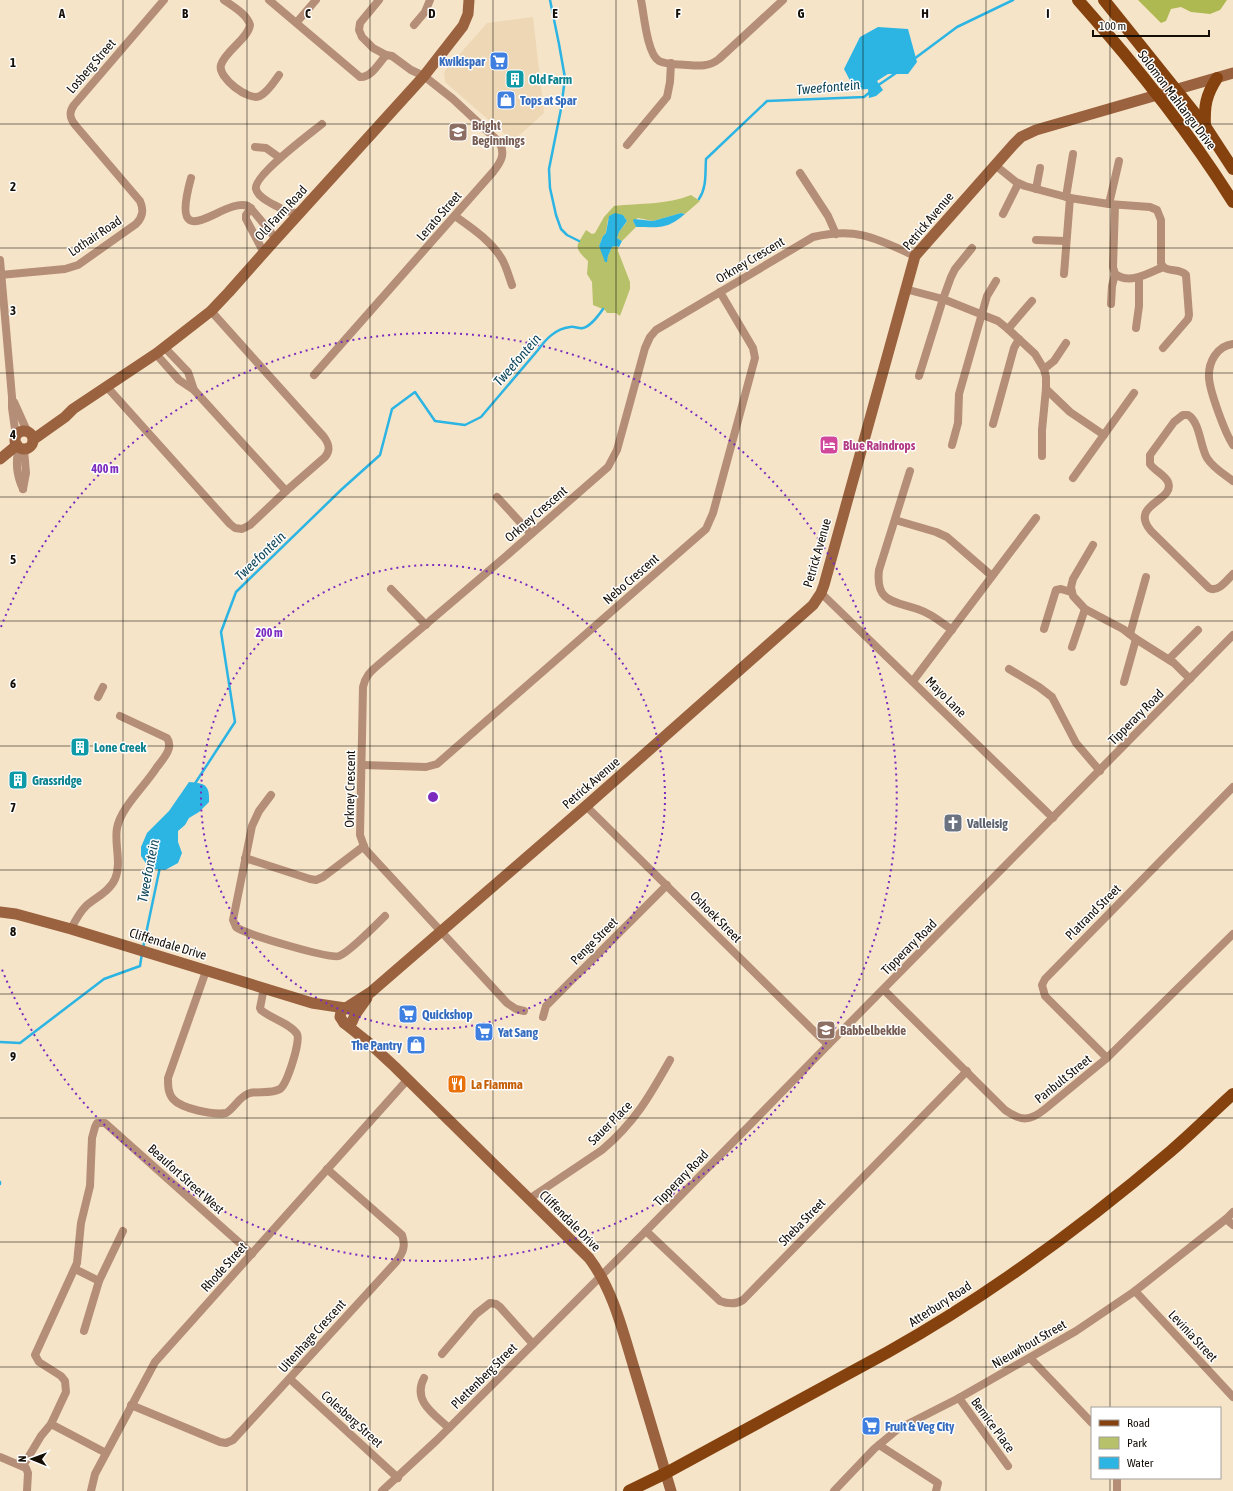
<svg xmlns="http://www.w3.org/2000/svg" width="1233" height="1491" font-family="'Asap Condensed',sans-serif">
  <rect width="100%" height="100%" fill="#f6e4c9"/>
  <polygon fill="#edd7b5" points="533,17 544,113 513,141 445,82 444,72 487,23"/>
  <path fill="#b7c16a" d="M691 195 700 201 685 214 681 213 653 221 638 218 633 221 636 227 622 241 617 238C618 230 624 227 627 221L623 215 608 219 606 233 603 236 599 246 607 260 608 256 612 247 616 246 618 247V251L630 282V289L620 316 616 313H607L605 310 593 305 592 282 587 274 588 261C572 246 577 246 586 230L592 234 595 233 604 217 614 206C640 203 667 205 691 195Z"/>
  <polygon fill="#aeb952" points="1138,0 1227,0 1220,10 1210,14 1191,12 1181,7 1171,9 1166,21 1161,23"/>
  <g fill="#2cb4e3">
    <polygon points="878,27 908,29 917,62 908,74 888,74 877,81 883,90 876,96 869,98 868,89 855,90 844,69 860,37"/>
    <polygon points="615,213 623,215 627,221 619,232 617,238 622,241 619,247 616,246 612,247 608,256 607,262 605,262 599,246 603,236 606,233 609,216"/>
    <path d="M681 213 685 214C666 230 660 227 636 227L633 221 634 219 653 221Z"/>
    <path d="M189 782C205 783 210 785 209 802L199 812 189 818 185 825 178 831V842L182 853 178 863 165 870 155 869 147 865 141 856V847L147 833 169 811Z"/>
  </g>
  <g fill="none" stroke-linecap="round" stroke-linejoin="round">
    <g stroke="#2cb4e3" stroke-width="2.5">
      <polyline points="550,0 559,44 565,78 561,109 549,169 550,188 556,215 561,229 567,235 579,241"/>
      <polyline points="914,59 957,27 1013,0"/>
      <polyline points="877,86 896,73"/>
      <path d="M699 199C707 187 705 173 706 159L767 101 864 97 870 92"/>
      <path d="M194 785 235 722 221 632 236 592 342 489 380 455 392 409 415 392 435 421 465 425 481 417 538 350C546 339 555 329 570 327 574 326 579 329 583 328 591 326 598 316 603 309"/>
      <polyline points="143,948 160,867"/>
      <polyline points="0,1042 20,1043 104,979 140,966 142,953"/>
      <polyline points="0,1182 0,1184"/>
    </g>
    <g stroke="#b58e77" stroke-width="8">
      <path d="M224 0C232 6 247 14 250 25 248 39 225 51 221 65 217 77 249 102 260 96 268 92 274 82 279 75"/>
      <path d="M269 0 360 77C371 78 379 63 386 55"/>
      <path d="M641 0C644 14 647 54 659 61 667 65 678 64 687 65 699 66 709 67 719 59L783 0"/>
      <polyline points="297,22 316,0"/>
      <polyline points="414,25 425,12 430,0"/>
      <polyline points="627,145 667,97 670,82 671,63"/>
      <polyline points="255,147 266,148 280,158"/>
      <path d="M995 165 1016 182 1025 186 1070 198 1109 204 1150 207 1157 210 1161 220V263C1165 274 1179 267 1186 275L1189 315 1188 319 1163 348"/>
      <polyline points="800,173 828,216 836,234"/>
      <path d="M191 178C168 262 224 196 248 206 250 207 272 234 276 239"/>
      <polyline points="1036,189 1040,168"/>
      <polyline points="1066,197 1073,154"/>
      <polyline points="1109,204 1119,161"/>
      <path d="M1115 205 1113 267 1115 274C1130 285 1149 273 1163 267"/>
      <polyline points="251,208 246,215 246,219 264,253"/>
      <path d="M280 208C273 204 258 198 256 189 253 176 311 133 322 124"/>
      <polyline points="282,210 300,214"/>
      <polyline points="1003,214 1018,184"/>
      <path d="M455 216C472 228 493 242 503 261 507 269 509 277 512 285"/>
      <polyline points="1036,240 1066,241"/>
      <polyline points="0,260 12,397 12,408 16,436"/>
      <polyline points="1064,274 1070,198"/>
      <path d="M0 275 65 269 78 265 136 224C143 217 144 210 140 201L76 126C70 119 68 113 74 105L164 0"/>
      <polyline points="905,289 943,299 998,321 1008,329 1035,354 1044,369 1046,377 1046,389 1042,430 1042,456"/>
      <polyline points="1111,304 1112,286 1115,274"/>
      <polyline points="1136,328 1139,306 1139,278"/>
      <polyline points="1008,329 1032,301"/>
      <path d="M1233 344C1217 346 1208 362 1209 378 1210 392 1225 433 1233 445"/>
      <polyline points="165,348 188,372 194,390"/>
      <polyline points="156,354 179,380 194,390 286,491"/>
      <polyline points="1044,369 1054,361 1066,343"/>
      <path d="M314 375 493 172C501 162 506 154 499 142L453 99 424 76 411 70 392 56 386 55 373 48 362 37 359 30 360 23 379 0"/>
      <polyline points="919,376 943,299 951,277 955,269 972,248"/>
      <path d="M107 387 230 524 235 528 242 529 250 525 286 491 325 457C331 450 329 444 324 437L211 311"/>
      <polyline points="1046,389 1070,412 1104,435"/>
      <polyline points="14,402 27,431"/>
      <polyline points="993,424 1014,348 1019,339"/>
      <polyline points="952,445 958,423 959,394 987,296 996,281"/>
      <path d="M19 448C15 462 17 476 23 489"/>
      <path d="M910 471 879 570C875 604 896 601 920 610 932 614 942 623 952 630"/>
      <polyline points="1073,478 1134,393"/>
      <path d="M1233 481C1224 474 1213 468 1207 458 1200 446 1200 422 1188 415H1183L1174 422 1150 455V464C1155 471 1165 475 1168 482 1176 501 1128 504 1151 531L1209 588C1218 593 1227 580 1233 574"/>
      <polyline points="23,489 26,473 24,449"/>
      <polyline points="497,497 531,534"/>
      <polyline points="895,520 936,532 947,537 992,576"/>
      <polyline points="1093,545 1073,579 1071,587 1073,596 1085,609 1123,629 1136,639 1174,663 1190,679"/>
      <polyline points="391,589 426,625"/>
      <polyline points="821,593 1053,818"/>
      <polyline points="1044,629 1056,590 1061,589 1071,592"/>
      <polyline points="1130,634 1146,577"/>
      <polyline points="1072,647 1085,609"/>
      <polyline points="1169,659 1198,630"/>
      <polyline points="1009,669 1039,687 1052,697 1076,743 1100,771"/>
      <polyline points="913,681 1036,518"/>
      <polyline points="1124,682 1136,639"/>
      <polyline points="98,697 103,687"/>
      <polyline points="363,765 426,767 437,764 706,529 713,513 755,358 753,348 720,292"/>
      <path d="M271 795 259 811 252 826 233 920 236 927C245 934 329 959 339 956 348 953 376 925 385 916"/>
      <polyline points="586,806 828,1045"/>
      <polyline points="245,858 310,879 316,880 323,877 364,846"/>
      <path d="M71 929C75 921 80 912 86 906 95 898 110 891 115 879 122 863 114 844 117 828 121 807 146 785 157 767 163 759 174 748 167 738L120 716"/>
      <path d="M206 971 168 1078C168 1086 168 1093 173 1099 182 1109 213 1115 226 1113 235 1108 239 1096 250 1093 259 1091 272 1094 280 1089 287 1084 301 1041 297 1034 291 1024 270 1018 261 1010L260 1008 264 988"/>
      <path d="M884 990 1005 1110C1021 1121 1029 1122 1045 1109L1107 1058 1233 934"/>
      <path d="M524 1011 516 1009 507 1003 365 849 360 835 363 687C365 677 370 672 377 666L505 557 608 467 617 450 645 348 650 337 656 330 813 237C857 227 876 238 915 256"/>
      <polyline points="543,1017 546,1006 667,885"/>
      <polyline points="1107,1058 1045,996 1042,985 1045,979 1233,787"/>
      <path d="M529 1199 602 1150C635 1122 649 1097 670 1060"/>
      <polyline points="1226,1219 1233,1225"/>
      <path d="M646 1231 720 1301C728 1304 735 1305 743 1300L967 1071"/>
      <polyline points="75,1269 99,1281 123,1231"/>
      <polyline points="1135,1291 1233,1397"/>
      <polyline points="84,1331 99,1281"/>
      <polyline points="442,1354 476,1314 490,1303 496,1304 500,1307 533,1344"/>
      <polyline points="1030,1358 1092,1423"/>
      <path d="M424 1378C412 1401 434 1414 449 1428"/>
      <polyline points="290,1379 398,1478"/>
      <polyline points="959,1398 1008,1466"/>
      <path d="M131 1405 220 1442 226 1443 233 1440 396 1262C403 1253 406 1246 402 1235L327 1169"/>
      <polyline points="51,1424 106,1453"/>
      <polyline points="879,1445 938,1483 936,1491"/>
      <polyline points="0,1457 26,1468 28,1473 27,1491"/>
      <polyline points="23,1466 41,1436 51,1424 66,1392 65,1381 61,1376 39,1362 35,1355 77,1263 81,1223 90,1186 92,1138 95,1127 97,1123 105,1123 252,1254"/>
      <polyline points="91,1491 95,1474 155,1362 408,1079"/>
      <polyline points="382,1491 437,1440 646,1231 828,1045 1233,635"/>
      <polyline points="834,1491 874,1449 898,1429 959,1398 1076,1331 1135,1291 1226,1219 1233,1212"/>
      <polyline points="1117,1491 1117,1478"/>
    </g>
    <g stroke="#9a623f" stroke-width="11">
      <circle cx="24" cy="440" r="9"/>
      <polyline points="34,439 65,417 73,409 157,353 211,311 229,292 276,239 424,76 463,26 468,14 469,0"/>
      <polyline points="0,459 17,445"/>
      <polyline points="0,912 16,914 71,929 312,1003 345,1008"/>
      <polyline points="346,1008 371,992 586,806 813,605 821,593 824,585 915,256 1014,144 1021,137 1036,130 1233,73"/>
      <polyline points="355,1015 352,1010 346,1008 341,1012 340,1017 344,1023 347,1024 352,1022 355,1015 367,998"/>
      <path d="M344 1023 368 1042 395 1067 589 1258C614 1291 623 1333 635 1371 647 1411 659 1451 671 1491"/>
    </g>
    <g stroke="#85420e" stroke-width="12">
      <path d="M1078 0C1134 63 1188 130 1233 202"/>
      <polyline points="1104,0 1205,126 1233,169"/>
      <path d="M1205 126C1204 106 1206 95 1217 78"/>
      <path d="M629 1491 666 1473 888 1352C988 1296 1083 1226 1171 1151 1192 1133 1212 1113 1233 1094"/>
    </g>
  </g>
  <path fill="none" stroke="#140e06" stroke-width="1" stroke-opacity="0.55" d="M123 0V1491M247 0V1491M370 0V1491M493 0V1491M616 0V1491M740 0V1491M863 0V1491M986 0V1491M1110 0V1408M0 124H1233M0 248H1233M0 373H1233M0 497H1233M0 621H1233M0 746H1233M0 870H1233M0 994H1233M0 1118H1233M0 1242H1233M0 1367H1233M1110 1478V1491"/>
  <g fill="none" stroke="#7b2cbf" stroke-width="2" stroke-dasharray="2 4">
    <circle cx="433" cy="797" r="232"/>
    <path d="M1 627A464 464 0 1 1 1 967"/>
  </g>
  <defs>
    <symbol id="supermarket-square" viewBox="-11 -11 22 22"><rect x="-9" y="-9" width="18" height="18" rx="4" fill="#3f7fe0" stroke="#fff"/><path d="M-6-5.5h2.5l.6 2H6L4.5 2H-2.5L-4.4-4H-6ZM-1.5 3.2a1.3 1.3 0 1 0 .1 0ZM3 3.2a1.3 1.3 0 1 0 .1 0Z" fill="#fff"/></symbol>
    <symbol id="building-square" viewBox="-11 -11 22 22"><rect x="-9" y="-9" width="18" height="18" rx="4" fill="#0f9aa8" stroke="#fff"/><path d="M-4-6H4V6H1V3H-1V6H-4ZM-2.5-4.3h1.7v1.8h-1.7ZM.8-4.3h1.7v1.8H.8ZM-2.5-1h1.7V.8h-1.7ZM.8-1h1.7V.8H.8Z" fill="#fff"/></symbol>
    <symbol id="shop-square" viewBox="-11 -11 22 22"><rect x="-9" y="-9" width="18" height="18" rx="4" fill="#3f7fe0" stroke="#fff"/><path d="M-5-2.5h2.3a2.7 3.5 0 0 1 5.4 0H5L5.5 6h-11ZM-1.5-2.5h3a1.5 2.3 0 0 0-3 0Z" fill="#fff"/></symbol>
    <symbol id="school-square" viewBox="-11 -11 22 22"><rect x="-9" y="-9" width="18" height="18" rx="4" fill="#8d6e63" stroke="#fff"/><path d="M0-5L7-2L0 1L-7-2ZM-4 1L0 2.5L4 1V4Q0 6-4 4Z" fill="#fff"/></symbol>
    <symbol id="hotel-square" viewBox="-11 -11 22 22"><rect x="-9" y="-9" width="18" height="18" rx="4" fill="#d1479c" stroke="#fff"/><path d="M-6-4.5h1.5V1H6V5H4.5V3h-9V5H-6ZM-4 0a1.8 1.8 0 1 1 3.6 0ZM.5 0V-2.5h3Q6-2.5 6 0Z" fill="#fff"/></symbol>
    <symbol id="church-square" viewBox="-11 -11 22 22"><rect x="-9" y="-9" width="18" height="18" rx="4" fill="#6b7280" stroke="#fff"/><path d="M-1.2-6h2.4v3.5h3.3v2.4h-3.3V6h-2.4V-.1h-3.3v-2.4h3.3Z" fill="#fff"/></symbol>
    <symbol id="restaurant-square" viewBox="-11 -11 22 22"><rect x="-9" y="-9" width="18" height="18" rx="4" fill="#e8710a" stroke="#fff"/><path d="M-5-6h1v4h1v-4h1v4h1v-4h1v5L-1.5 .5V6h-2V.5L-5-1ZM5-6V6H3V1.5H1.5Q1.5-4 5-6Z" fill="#fff"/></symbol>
  </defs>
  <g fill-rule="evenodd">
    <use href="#supermarket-square" x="488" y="50" width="22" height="22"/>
    <use href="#building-square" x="504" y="68" width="22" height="22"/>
    <use href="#shop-square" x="495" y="89" width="22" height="22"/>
    <use href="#school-square" x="447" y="121" width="22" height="22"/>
    <use href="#hotel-square" x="818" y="434" width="22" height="22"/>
    <use href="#building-square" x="69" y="736" width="22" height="22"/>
    <use href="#building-square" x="7" y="769" width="22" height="22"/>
    <use href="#church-square" x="942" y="812" width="22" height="22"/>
    <use href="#supermarket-square" x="397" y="1003" width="22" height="22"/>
    <use href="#school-square" x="815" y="1019" width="22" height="22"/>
    <use href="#supermarket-square" x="473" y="1021" width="22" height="22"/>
    <use href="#shop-square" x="405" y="1034" width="22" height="22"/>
    <use href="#restaurant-square" x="446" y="1073" width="22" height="22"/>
    <use href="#supermarket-square" x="860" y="1415" width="22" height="22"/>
  </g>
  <g text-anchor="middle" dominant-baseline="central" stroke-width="3" stroke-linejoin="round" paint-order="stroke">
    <g font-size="13" font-weight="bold" fill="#366cbe" stroke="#fff" text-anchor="start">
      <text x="485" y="61" text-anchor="end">Kwikispar</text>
      <text x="520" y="100">Tops at Spar</text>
      <text x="422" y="1014">Quickshop</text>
      <text x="498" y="1032">Yat Sang</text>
      <text x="402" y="1045" text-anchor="end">The Pantry</text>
      <text x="885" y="1426">Fruit &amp; Veg City</text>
    </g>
    <g font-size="13" fill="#140e06" stroke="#fff">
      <text transform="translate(91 66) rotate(-49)">Losberg Street</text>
      <text transform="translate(1177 100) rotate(53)">Solomon Mahlangu Drive</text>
      <text transform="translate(281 213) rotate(-47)">Old Farm Road</text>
      <text transform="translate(439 216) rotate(-49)">Lerato Street</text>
      <text transform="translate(928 221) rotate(-50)">Petrick Avenue</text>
      <text transform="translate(95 236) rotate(-34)">Lothair Road</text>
      <text transform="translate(750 260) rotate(-31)">Orkney Crescent</text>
      <text transform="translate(536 514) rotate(-41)">Orkney Crescent</text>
      <text transform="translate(817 553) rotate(-74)">Petrick Avenue</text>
      <text transform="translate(631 579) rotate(-41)">Nebo Crescent</text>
      <text transform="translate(946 697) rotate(45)">Mayo Lane</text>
      <text transform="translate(1136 717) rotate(-45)">Tipperary Road</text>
      <text transform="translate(591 783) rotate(-41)">Petrick Avenue</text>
      <text transform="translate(350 789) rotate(-89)">Orkney Crescent</text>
      <text transform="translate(1093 912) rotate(-45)">Platrand Street</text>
      <text transform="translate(716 917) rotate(45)">Oshoek Street</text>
      <text transform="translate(594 941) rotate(-45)">Penge Street</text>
      <text transform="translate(168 944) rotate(17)">Cliffendale Drive</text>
      <text transform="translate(909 947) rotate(-45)">Tipperary Road</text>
      <text transform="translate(1063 1079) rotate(-39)">Panbult Street</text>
      <text transform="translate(610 1123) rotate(-45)">Sauer Place</text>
      <text transform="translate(681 1178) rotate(-46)">Tipperary Road</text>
      <text transform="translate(186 1179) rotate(42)">Beaufort Street West</text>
      <text transform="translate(570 1221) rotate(45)">Cliffendale Drive</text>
      <text transform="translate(802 1222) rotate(-46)">Sheba Street</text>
      <text transform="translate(224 1267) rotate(-48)">Rhode Street</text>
      <text transform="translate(940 1304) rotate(-33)">Atterbury Road</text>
      <text transform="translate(312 1336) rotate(-48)">Uitenhage Crescent</text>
      <text transform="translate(1193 1336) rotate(47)">Levinia Street</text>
      <text transform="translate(1029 1344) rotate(-30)">Nieuwhout Street</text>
      <text transform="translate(484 1376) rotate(-45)">Plettenberg Street</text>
      <text transform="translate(352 1419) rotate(42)">Colesberg Street</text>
      <text transform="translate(993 1425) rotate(54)">Bernice Place</text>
    </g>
    <g font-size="13" font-weight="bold" fill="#0d838f" stroke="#fff" text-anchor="start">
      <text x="529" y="79">Old Farm</text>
      <text x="94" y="747">Lone Creek</text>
      <text x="32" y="780">Grassridge</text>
    </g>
    <g font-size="13" font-weight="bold" fill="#785e54" stroke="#fff" text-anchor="start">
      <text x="472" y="125">Bright<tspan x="472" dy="15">Beginnings</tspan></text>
      <text x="840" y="1030">Babbelbekkie</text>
    </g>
    <g font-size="13" font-weight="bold" fill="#b23c85" stroke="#fff" text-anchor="start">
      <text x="843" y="445">Blue Raindrops</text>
    </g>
    <g font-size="13" font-weight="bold" fill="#5b616d" stroke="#fff" text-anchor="start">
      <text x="967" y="823">Valleisig</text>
    </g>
    <g font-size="13" font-weight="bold" fill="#c56008" stroke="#fff" text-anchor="start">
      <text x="471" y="1084">La Fiamma</text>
    </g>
    <g font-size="14" font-style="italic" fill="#10475a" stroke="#fff">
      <text transform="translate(828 87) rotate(-5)">Tweefontein</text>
      <text transform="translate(517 360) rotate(-49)">Tweefontein</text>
      <text transform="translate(260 556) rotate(-44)">Tweefontein</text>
      <text transform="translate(148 871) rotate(-79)">Tweefontein</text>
    </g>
  </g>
  <g font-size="13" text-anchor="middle" font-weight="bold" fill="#140e06" stroke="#fff" stroke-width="3" stroke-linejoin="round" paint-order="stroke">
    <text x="62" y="18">A</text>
    <text x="185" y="18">B</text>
    <text x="308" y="18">C</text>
    <text x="432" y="18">D</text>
    <text x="555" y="18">E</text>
    <text x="678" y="18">F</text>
    <text x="801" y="18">G</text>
    <text x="925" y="18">H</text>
    <text x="1048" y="18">I</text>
    <text x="13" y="67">1</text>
    <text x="13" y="191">2</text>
    <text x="13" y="315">3</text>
    <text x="13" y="439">4</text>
    <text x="13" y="564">5</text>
    <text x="13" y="688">6</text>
    <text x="13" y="812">7</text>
    <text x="13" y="936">8</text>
    <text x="13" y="1061">9</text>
  </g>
  <circle cx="433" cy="797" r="6" fill="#7b2cbf" stroke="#fff" stroke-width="2"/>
  <g font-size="12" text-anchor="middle" font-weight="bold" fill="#7b2cbf" stroke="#fff" stroke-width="3" stroke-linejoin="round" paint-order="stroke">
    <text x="105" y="473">400 m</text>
    <text x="269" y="637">200 m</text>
  </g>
  <rect x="1091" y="1407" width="130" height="72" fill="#ffffff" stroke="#a19f9b"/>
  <rect x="1099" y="1420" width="20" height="6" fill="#85420e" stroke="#a19f9b"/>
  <text x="1127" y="1427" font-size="12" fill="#140e06">Road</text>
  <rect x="1099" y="1437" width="20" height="12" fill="#b7c16a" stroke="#a19f9b"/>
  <text x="1127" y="1447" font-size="12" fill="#140e06">Park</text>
  <rect x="1099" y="1457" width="20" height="12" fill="#2cb4e3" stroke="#a19f9b"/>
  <text x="1127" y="1467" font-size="12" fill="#140e06">Water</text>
  <g transform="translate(32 1459) rotate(271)" stroke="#ffffff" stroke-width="3" paint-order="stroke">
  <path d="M0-3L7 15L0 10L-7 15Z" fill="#140e06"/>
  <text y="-6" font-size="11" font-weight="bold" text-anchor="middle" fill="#140e06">N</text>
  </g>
  <path d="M1093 30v6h116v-6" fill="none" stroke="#140e06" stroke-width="2"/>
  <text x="1099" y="30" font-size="12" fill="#140e06" stroke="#ffffff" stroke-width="3" paint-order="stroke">100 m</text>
</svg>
